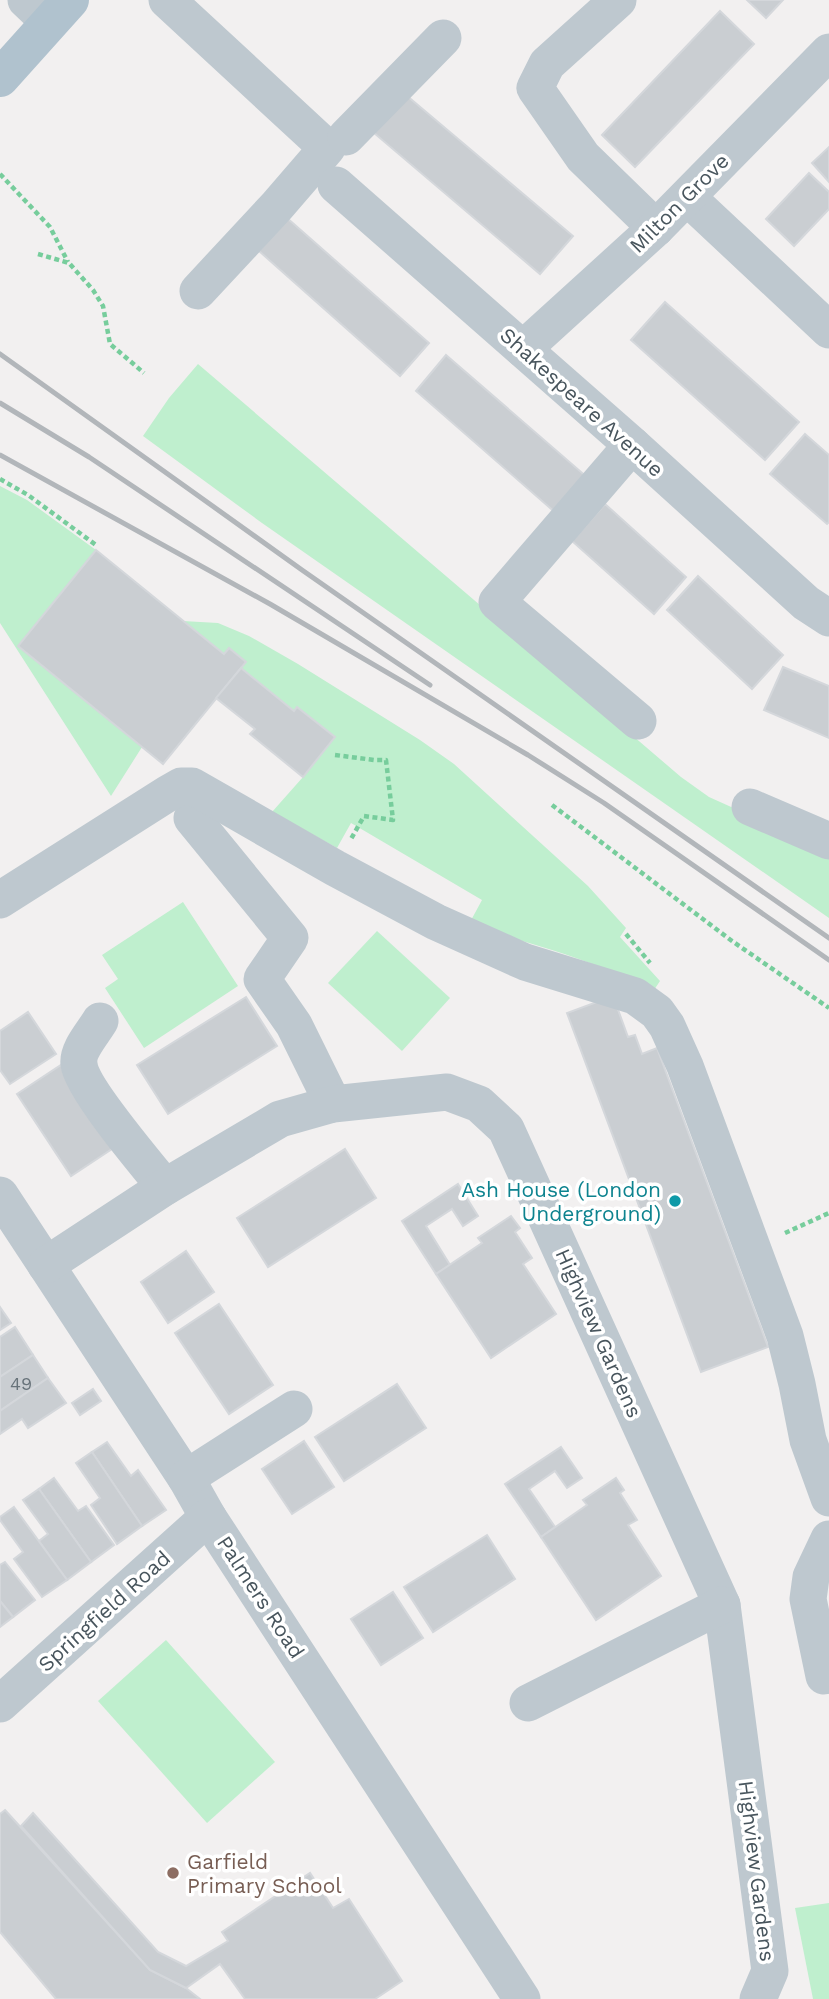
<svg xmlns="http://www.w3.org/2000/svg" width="829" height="1999" font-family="'Work Sans',sans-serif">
  <rect width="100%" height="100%" fill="#f2f0f0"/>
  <g fill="#bfefce">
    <polygon points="198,364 681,777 709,797 829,851 829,918 262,523 143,436 169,398"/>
    <polygon points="0,486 27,500 96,550 18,646 142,747 111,796 0,623"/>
    <path d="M183 621 218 623 249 636 298 664 420 740 454 764 588 886 626 928 620 937 660 981 654 990C621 975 587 961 552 950 524 941 496 934 469 924L482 900 351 823 337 848 272 812 303 777 294 711Z"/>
    <polygon points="183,902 238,986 144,1048 105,988 118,979 102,955"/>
    <polygon points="377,931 450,998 402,1051 328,983"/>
    <polygon points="166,1640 275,1762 207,1823 98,1701"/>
    <polygon points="829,1903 829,1999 813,1999 795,1908"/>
  </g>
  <g fill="#caced2" stroke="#d4d7db" stroke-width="2">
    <polygon points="747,0 783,0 766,18"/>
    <polygon points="720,11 754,44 635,167 602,135"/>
    <polygon points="406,95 573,236 540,274 374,133"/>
    <polygon points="829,147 829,182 812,163"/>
    <polygon points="809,173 829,192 829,209 794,246 766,219"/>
    <polygon points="287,218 429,343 400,376 259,251"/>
    <polygon points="665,302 799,422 765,460 631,340"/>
    <polygon points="446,355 588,478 557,514 416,391"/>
    <polygon points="805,434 829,455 829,522 827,524 770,474"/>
    <polygon points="605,504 686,577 654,614 572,541"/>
    <polygon points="96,550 224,654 229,648 246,662 163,764 18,646"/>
    <polygon points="698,576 783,655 752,689 667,610"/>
    <polygon points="783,667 829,686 829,738 764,710"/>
    <polygon points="241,668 294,711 297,707 335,737 303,777 250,734 255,729 216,698"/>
    <polygon points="613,996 628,1037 635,1035 642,1054 657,1048 768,1347 701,1372 567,1013"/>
    <polygon points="246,997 277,1046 168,1114 137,1065"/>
    <polygon points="28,1012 56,1054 10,1084 0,1070 0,1031"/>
    <polygon points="61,1065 115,1147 71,1176 17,1094"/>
    <polygon points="345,1149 376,1198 268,1267 237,1218"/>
    <polygon points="458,1184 478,1216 463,1226 452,1209 426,1226 450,1265 436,1274 402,1221"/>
    <polygon points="511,1216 520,1228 515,1232 532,1258 523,1264 556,1314 491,1358 436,1274 482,1243 478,1238"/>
    <polygon points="186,1251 214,1292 168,1323 141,1282"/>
    <polygon points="219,1304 273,1385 229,1414 175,1333"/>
    <polygon points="0,1307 11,1323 0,1330"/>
    <polygon points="15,1327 33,1355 0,1377 0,1337"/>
    <polygon points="33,1355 48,1378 0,1411 0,1377"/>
    <polygon points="48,1378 66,1403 28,1428 22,1419 0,1434 0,1411"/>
    <polygon points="397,1384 426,1428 344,1481 315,1437"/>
    <polygon points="93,1389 101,1401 80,1415 72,1403"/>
    <polygon points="304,1441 334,1487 292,1514 262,1469"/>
    <polygon points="107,1442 131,1476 138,1470 166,1510 142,1526 92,1452"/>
    <polygon points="561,1447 582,1478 567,1488 555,1471 529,1489 555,1527 541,1537 505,1484"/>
    <polygon points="92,1452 142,1526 117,1544 91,1505 100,1498 76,1463"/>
    <polygon points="54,1478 78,1511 86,1506 114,1545 91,1562 39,1489"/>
    <polygon points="616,1478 624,1490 620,1493 637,1520 628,1525 661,1576 596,1620 541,1537 587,1505 583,1500"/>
    <polygon points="39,1489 91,1562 67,1580 39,1541 48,1534 23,1500"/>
    <polygon points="14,1507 67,1580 42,1597 14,1559 23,1552 0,1520 0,1517"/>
    <polygon points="487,1535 515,1579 433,1632 404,1587"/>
    <polygon points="5,1562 35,1600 13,1617 0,1601 0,1565"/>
    <polygon points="393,1592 423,1638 381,1665 351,1619"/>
    <polygon points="0,1601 13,1617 0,1627"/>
    <polygon points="5,1810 150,1970 186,1988 200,1999 56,1999 0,1932 0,1814"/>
    <polygon points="33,1813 158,1952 186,1966 228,1941 222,1932 310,1873 333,1908 349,1899 402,1981 375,1999 245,1999 220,1964 186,1988 150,1970 21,1826"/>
  </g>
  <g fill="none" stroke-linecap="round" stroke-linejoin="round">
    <g stroke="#77cd9c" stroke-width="4.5" stroke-dasharray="5 3.5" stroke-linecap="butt">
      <polyline points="0,174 50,227 68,262"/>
      <polyline points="38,254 69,263 93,290 103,306 110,344 144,373"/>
      <polyline points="0,479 28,495 96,545"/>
      <polyline points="335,755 374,760 386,760 393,820 364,816 351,839"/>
      <polyline points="552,805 732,941 829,1008"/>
      <polyline points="626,934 650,963"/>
      <polyline points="785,1233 829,1213"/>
    </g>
    <g stroke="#bec8cf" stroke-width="37">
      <polyline points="26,0 49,22"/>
      <polyline points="167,0 327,148 277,206 198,291"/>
      <polyline points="618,0 547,64 535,88 583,157 656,228"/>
      <polyline points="346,137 443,38"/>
      <polyline points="336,185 632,445 806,603 829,618"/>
      <polyline points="687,197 829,330"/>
      <polyline points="523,349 656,228 829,52"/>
      <polyline points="632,445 497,602 638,721"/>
      <polyline points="750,807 829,841"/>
      <polyline points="192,818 290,938 262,979 294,1025 333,1104"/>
      <polyline points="0,900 167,794 181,786 192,786 335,868 436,922 525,962 635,996 657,1012 667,1026 685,1066 785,1336 797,1384 808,1440 829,1498"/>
      <path d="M100 1021C93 1033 77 1050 79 1064 81 1087 147 1165 165 1187"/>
      <polyline points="0,1195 186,1478 208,1517 522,1999"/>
      <polyline points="46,1265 165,1187 280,1119 333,1104 447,1092 479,1104 506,1129 722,1605 770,1971 758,1999"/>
      <polyline points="186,1478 294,1409"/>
      <polyline points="824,1676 808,1599 811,1577 829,1539"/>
      <polyline points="528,1703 722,1605"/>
      <polyline points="0,1704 208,1517"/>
    </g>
    <polyline stroke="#b0c2ce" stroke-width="38" points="0,78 70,0"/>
    <g stroke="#b2b6ba" stroke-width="5">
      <polyline points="0,354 302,570 829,938"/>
      <polyline points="0,403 89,457 430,685"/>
      <polyline points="0,455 270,604 528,755 604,803 829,960"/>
    </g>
  </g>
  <circle fill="#0f9aa8" stroke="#fff" stroke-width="2.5" cx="675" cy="1201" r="7"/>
  <circle fill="#8d6e63" stroke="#fff" stroke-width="2.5" cx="173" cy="1873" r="7"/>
  <g text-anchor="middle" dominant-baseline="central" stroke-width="7" stroke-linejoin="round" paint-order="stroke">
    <g font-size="18" fill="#68737a">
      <text x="21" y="1383">49</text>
    </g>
    <g font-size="21" fill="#48555d" stroke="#fff">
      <text transform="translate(679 203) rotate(-45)">Milton Grove</text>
      <text transform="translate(582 402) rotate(42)">Shakespeare Avenue</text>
      <text transform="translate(599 1333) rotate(66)">Highview Gardens</text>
      <text transform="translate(261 1597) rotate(57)">Palmers Road</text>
      <text transform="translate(104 1611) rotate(-42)">Springfield Road</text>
      <text transform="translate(757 1871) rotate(83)">Highview Gardens</text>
    </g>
    <g font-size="21" fill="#0d838f" stroke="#fff" text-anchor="end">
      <text x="661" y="1189">Ash House (London<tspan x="661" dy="24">Underground)</tspan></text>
    </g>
    <g font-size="21" fill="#785e54" stroke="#fff" text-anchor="start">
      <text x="187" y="1861">Garfield<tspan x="187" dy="24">Primary School</tspan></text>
    </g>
  </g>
</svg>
